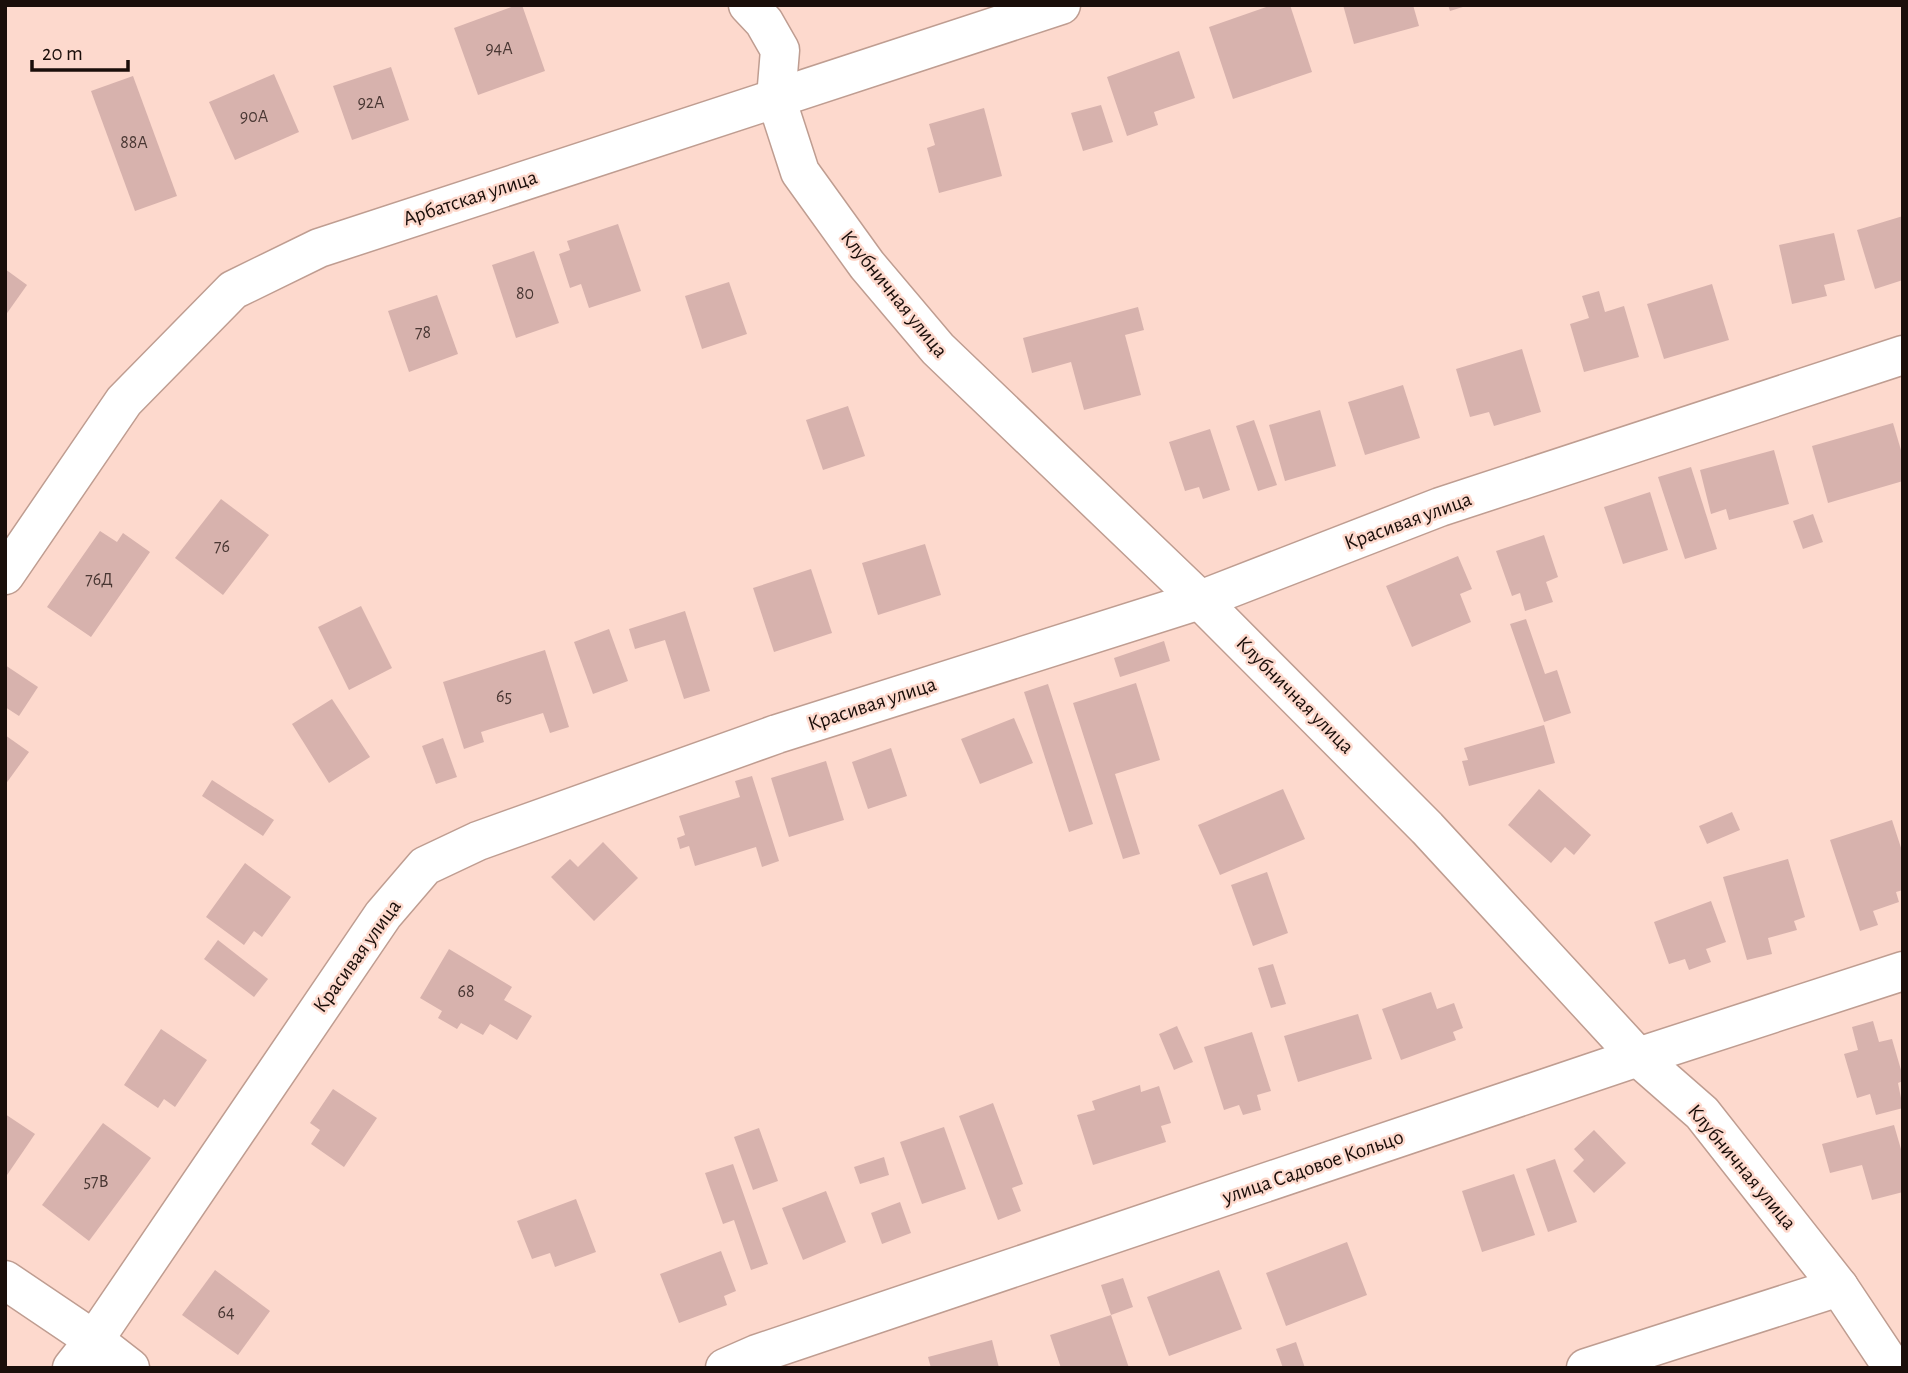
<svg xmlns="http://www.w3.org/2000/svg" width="1908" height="1373" font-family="'Alegreya Sans',sans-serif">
  <rect width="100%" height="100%" fill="#fdd9cd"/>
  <g fill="#d7b2ad">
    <polygon points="517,5 522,5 545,71 478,95 454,28"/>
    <polygon points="1272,5 1290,5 1312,72 1233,99 1209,27"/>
    <polygon points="1343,5 1413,5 1419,26 1354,44"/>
    <polygon points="1448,5 1466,5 1466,6 1450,11"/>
    <polygon points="1179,51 1195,98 1154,112 1158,125 1127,136 1107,77"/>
    <polygon points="391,67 409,120 352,140 333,86"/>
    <polygon points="274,74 299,132 235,160 209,102"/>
    <polygon points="133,76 177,196 135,211 91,91"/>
    <polygon points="1101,105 1113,142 1083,151 1071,113"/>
    <polygon points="984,108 1002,176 939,193 927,148 935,145 929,124"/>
    <polygon points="1903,216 1903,280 1875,289 1857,230"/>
    <polygon points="618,224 641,291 589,308 581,284 570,288 559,254 570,250 567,241"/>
    <polygon points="1834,233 1845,280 1824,285 1827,296 1792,304 1779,245"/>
    <polygon points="534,251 559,323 516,338 492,265"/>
    <polygon points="5,269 27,285 5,316"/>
    <polygon points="729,282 747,334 702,349 685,296"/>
    <polygon points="1712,284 1729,340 1664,359 1647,304"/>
    <polygon points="1599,291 1605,312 1624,306 1639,357 1584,372 1570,324 1589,318 1582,296"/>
    <polygon points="437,295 458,354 409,372 388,311"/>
    <polygon points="1138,307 1144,330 1125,335 1141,395 1084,410 1071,362 1032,373 1023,338"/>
    <polygon points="1522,349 1541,412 1494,426 1489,412 1470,417 1456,369"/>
    <polygon points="1403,385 1420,438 1365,455 1348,402"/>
    <polygon points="848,406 865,456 823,470 806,420"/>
    <polygon points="1320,410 1336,466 1285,481 1269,425"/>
    <polygon points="1254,420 1277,485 1258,491 1236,426"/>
    <polygon points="1893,423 1903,457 1903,481 1828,503 1812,446"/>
    <polygon points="1210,429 1230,490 1203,499 1199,487 1185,491 1169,442"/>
    <polygon points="1774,450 1789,504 1729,520 1726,509 1711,514 1700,470"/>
    <polygon points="1691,467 1717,549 1685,559 1658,477"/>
    <polygon points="1650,492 1668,550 1623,564 1604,507"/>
    <polygon points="221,499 269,535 223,595 175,558"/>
    <polygon points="1813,514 1823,542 1803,549 1793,521"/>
    <polygon points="100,531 117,542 123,533 150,552 91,637 47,607"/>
    <polygon points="1544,535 1558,577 1546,582 1553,602 1525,611 1520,593 1512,596 1496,551"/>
    <polygon points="925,544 941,595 878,615 862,563"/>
    <polygon points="1458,556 1472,589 1460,594 1471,622 1412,647 1386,586"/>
    <polygon points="811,569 832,633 774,652 753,588"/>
    <polygon points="361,606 392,668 349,690 318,627"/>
    <polygon points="685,611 710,691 684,699 665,640 635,649 629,629"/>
    <polygon points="1526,619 1545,674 1557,670 1571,713 1544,722 1510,624"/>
    <polygon points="609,629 628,681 593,694 574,642"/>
    <polygon points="1164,641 1170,661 1120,677 1114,658"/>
    <polygon points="545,650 569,727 550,733 543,713 481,732 484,742 464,749 443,682"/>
    <polygon points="5,665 38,687 19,716 5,707"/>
    <polygon points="1136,683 1160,760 1115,774 1140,854 1123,859 1073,703"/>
    <polygon points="1048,684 1093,824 1069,832 1024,692"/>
    <polygon points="332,699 370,757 329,783 292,724"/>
    <polygon points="1014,718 1033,763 980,784 961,739"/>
    <polygon points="1544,725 1555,763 1469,786 1462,761 1468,760 1464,748"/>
    <polygon points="5,735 29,752 5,785"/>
    <polygon points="443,738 457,777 436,784 422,746"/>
    <polygon points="891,748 907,796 868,809 852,762"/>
    <polygon points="826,761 844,820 789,837 771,778"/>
    <polygon points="752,776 779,861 762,867 756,847 695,866 689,846 680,849 677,838 685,835 679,816 740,797 735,781"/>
    <polygon points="212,780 274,820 263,836 202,796"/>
    <polygon points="1283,789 1305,839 1220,875 1198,825"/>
    <polygon points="1539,789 1591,835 1574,855 1565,847 1551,863 1508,825"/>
    <polygon points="1732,812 1740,830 1707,844 1699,826"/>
    <polygon points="1892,820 1903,854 1903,890 1896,892 1899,902 1873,911 1878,925 1860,931 1830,840"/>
    <polygon points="603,842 638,878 594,921 551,877 570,859 578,867"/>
    <polygon points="1788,859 1805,917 1794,921 1797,930 1768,938 1772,954 1747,960 1723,877"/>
    <polygon points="245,863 291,897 262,937 254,931 244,945 206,917"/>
    <polygon points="1267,872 1288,933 1253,946 1231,885"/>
    <polygon points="1711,901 1726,942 1706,949 1711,962 1689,970 1685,959 1669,964 1654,922"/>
    <polygon points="218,940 268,979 254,997 204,959"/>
    <polygon points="449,949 512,987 504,1000 532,1016 517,1040 490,1024 483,1035 461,1023 457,1029 438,1018 442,1011 420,998"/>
    <polygon points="1273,964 1286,1004 1271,1008 1258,968"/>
    <polygon points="1431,992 1437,1009 1454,1003 1463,1028 1453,1032 1456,1040 1401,1060 1382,1009"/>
    <polygon points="1358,1014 1372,1059 1298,1082 1284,1036"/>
    <polygon points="1873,1021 1879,1042 1892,1039 1903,1077 1903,1081 1898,1083 1903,1108 1876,1115 1870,1094 1857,1098 1844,1054 1858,1050 1852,1027"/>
    <polygon points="1177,1026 1193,1062 1174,1070 1159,1034"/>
    <polygon points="161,1029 207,1060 175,1107 164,1099 158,1108 124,1085"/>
    <polygon points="1252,1032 1271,1091 1257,1095 1261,1110 1243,1115 1239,1105 1224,1110 1204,1047"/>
    <polygon points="1140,1085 1141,1092 1159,1086 1171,1123 1161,1126 1166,1142 1093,1165 1077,1115 1095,1110 1092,1101"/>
    <polygon points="333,1089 377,1118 344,1167 311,1144 320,1130 310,1123"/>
    <polygon points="993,1103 1023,1184 1012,1188 1021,1211 998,1220 959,1116"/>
    <polygon points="5,1114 35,1134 5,1178"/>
    <polygon points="103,1123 151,1158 89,1241 42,1205"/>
    <polygon points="1894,1125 1903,1156 1903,1192 1872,1200 1862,1165 1830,1173 1822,1144"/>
    <polygon points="944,1127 966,1189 922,1204 900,1142"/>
    <polygon points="759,1128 778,1181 753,1190 734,1137"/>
    <polygon points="1594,1130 1626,1163 1594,1193 1573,1171 1584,1160 1574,1149"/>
    <polygon points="884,1157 889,1175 860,1184 854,1167"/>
    <polygon points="1555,1159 1577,1222 1548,1232 1526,1169"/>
    <polygon points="733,1164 768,1264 751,1270 734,1220 723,1224 705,1173"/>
    <polygon points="1514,1174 1535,1235 1482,1252 1462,1191"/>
    <polygon points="826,1191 846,1242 803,1260 782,1208"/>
    <polygon points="576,1199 596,1252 555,1267 550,1253 532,1259 517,1221"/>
    <polygon points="900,1202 911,1233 882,1244 871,1213"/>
    <polygon points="1347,1242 1367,1295 1286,1326 1266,1273"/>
    <polygon points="721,1251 736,1291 724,1296 727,1305 679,1323 660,1274"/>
    <polygon points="215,1270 270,1311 238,1355 182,1315"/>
    <polygon points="1219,1270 1242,1329 1169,1356 1147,1297"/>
    <polygon points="1123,1278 1133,1307 1111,1315 1129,1368 1061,1368 1050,1335 1111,1315 1101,1285"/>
    <polygon points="992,1340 999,1368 931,1368 928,1357"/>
    <polygon points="1296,1342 1305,1368 1283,1368 1276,1349"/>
  </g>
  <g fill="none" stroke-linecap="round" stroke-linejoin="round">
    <defs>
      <g id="minor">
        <polyline points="748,5 764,22 780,50 776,98 800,172 867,265 938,349 1200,600 1427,828 1638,1057 1702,1113 1839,1287 1893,1368"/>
        <polyline points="5,575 124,401 233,290 319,248 1061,5"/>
        <polyline points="5,1280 94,1340 130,1368"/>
        <polyline points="72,1368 94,1340 383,915 425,866 478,841 777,734 1200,600 1440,507 1903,355"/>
        <polyline points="725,1368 757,1354 1638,1057 1903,971"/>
        <polyline points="1586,1368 1839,1287"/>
      </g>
    </defs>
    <use href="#minor" stroke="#bf9d91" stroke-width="41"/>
    <use href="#minor" stroke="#fff" stroke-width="38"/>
  </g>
  <g text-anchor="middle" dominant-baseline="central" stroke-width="5" stroke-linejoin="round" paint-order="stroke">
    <g font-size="18" fill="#493733">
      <text x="499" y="49">94А</text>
      <text x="371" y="103">92А</text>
      <text x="254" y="117">90А</text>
      <text x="134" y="143">88А</text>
      <text x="525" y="294">80</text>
      <text x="423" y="333">78</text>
      <text x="222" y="547">76</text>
      <text x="99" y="580">76Д</text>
      <text x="504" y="697">65</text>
      <text x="466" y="992">68</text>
      <text x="96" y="1182">57В</text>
      <text x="226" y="1313">64</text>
    </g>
    <g font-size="21" fill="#1a0e0a" stroke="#fdd9cd">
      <text transform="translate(470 198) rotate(-18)">Арбатская улица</text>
      <text transform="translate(894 294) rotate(51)">Клубничная улица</text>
      <text transform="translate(1408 521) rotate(-20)">Красивая улица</text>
      <text transform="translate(1295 695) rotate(45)">Клубничная улица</text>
      <text transform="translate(872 704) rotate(-18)">Красивая улица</text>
      <text transform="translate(357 956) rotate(-54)">Красивая улица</text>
      <text transform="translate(1313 1167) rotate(-19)">улица Садовое Кольцо</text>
      <text transform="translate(1742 1167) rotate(50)">Клубничная улица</text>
    </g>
  </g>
  <rect width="1908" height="1373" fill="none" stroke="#1a0e0a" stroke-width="14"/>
  <path d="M32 60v10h96v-10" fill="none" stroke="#1a0e0a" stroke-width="3.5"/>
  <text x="42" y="60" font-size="21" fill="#1a0e0a" stroke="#fdd9cd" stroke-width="5" paint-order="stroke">20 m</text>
</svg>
